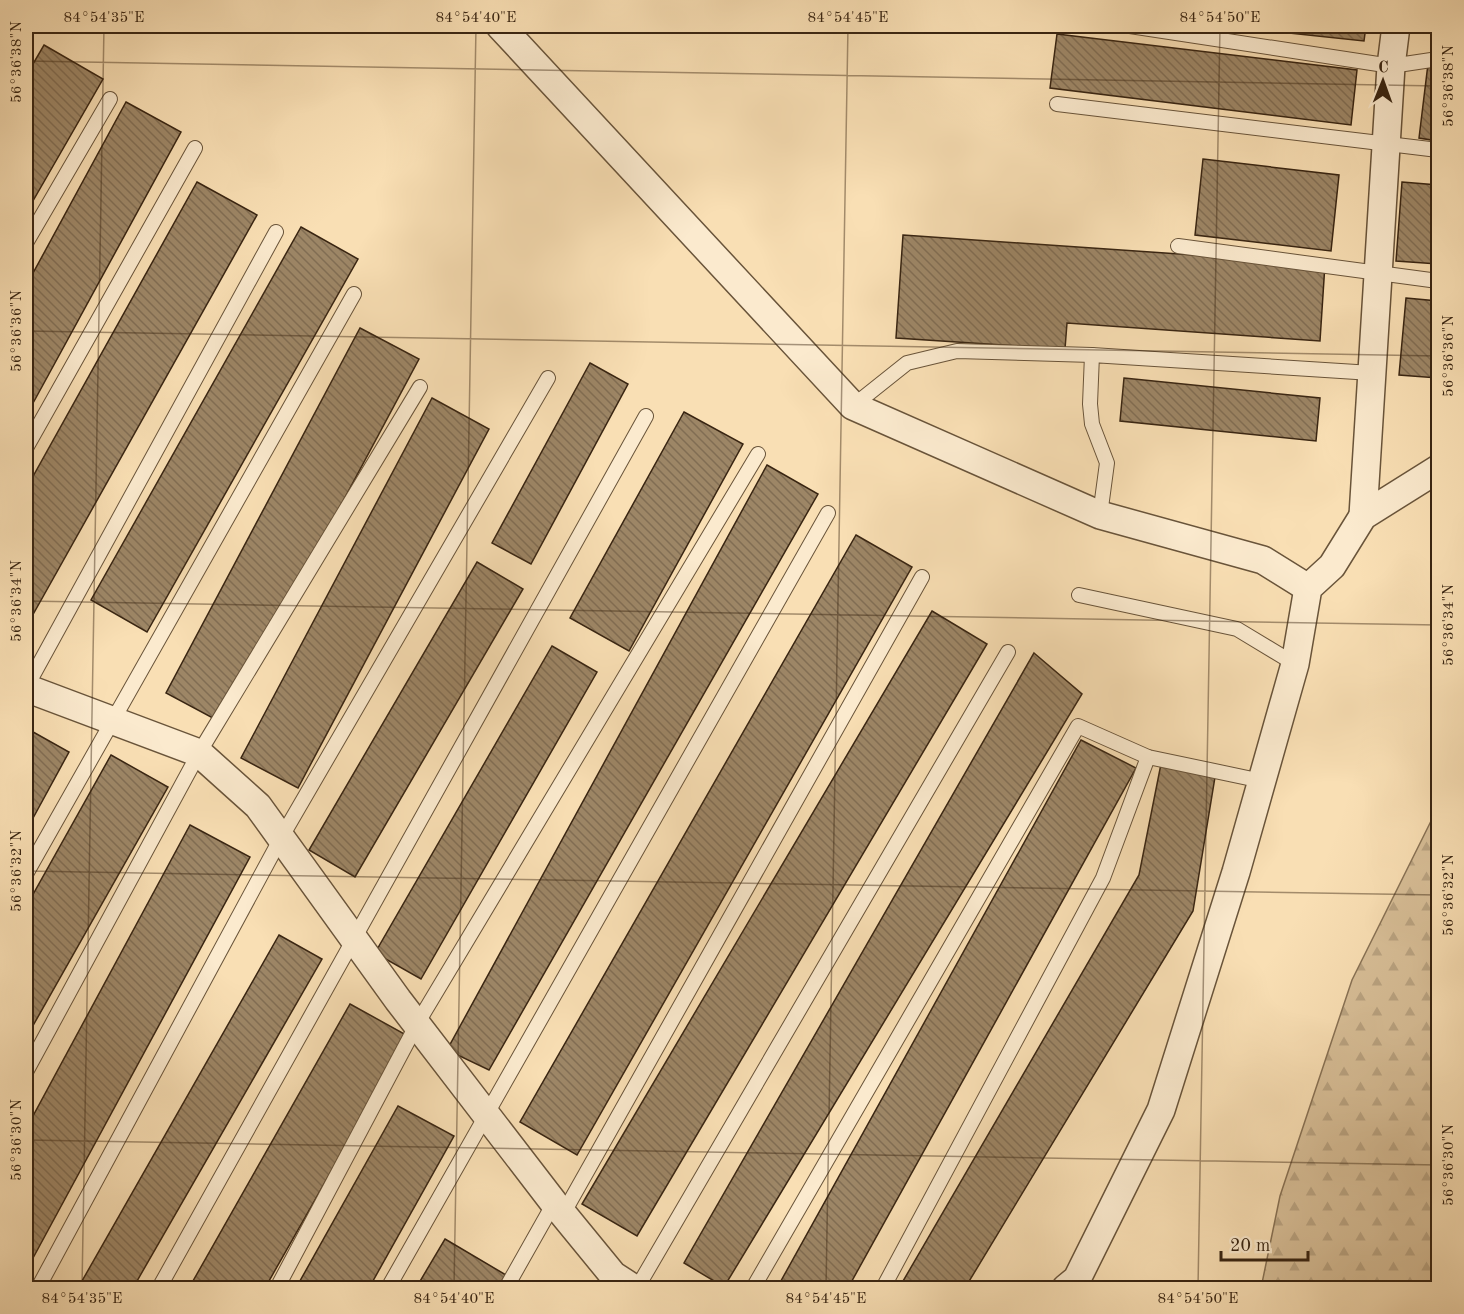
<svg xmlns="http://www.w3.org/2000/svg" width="1464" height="1314" font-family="'Old Standard TT',serif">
  <defs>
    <pattern id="forest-firs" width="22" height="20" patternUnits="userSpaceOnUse" patternTransform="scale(1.5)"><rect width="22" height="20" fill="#d8bf98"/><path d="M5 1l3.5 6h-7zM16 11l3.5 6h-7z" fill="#baa482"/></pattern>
    <pattern id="building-back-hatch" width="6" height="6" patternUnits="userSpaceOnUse" patternTransform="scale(1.5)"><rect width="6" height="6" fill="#9d8666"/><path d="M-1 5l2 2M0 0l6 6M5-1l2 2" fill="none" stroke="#816d53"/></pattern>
  </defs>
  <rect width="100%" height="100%" fill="#f9dfb4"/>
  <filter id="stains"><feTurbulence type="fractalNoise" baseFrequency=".00333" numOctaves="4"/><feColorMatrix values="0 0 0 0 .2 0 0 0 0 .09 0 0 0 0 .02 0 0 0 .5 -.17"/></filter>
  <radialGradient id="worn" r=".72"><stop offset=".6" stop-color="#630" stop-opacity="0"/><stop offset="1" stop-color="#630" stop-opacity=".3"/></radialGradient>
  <polygon fill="url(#forest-firs)" stroke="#887255" stroke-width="1.5" points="1438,807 1438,1288 1261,1288 1280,1196 1352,980"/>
  <g fill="url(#building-back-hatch)" stroke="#392512" stroke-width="1.5">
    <polygon points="1222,26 1366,26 1364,41"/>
    <polygon points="1057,34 1357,70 1351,125 1050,88"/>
    <polygon points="44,45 103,79 26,213 26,76"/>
    <polygon points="1428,64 1438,66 1438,141 1419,138"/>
    <polygon points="126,102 181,132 26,416 26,286"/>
    <polygon points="1203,159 1339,175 1331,251 1195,235"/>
    <polygon points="197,182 257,215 26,627 26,489"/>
    <polygon points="1402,182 1438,185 1438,264 1396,261"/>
    <polygon points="301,227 358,259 147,632 91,600"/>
    <polygon points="903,235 1325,264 1320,341 1067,323 1065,349 896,338"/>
    <polygon points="1406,298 1438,301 1438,378 1399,375"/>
    <polygon points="360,328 419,359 224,724 166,693"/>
    <polygon points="590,363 628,384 531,564 492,543"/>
    <polygon points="1124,378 1320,398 1316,441 1120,421"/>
    <polygon points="432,398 489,429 298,788 241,758"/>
    <polygon points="684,412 743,444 629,651 570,618"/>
    <polygon points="767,465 818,494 489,1070 447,1050"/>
    <polygon points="856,535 912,567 577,1155 520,1122"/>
    <polygon points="477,562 523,589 355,877 309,850"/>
    <polygon points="932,611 987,644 637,1236 582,1204"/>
    <polygon points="552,646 597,672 421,979 375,953"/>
    <polygon points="1034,653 1082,694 724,1287 684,1263"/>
    <polygon points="26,728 69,752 26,831"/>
    <polygon points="1081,740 1136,768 848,1288 777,1288"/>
    <polygon points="111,755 168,787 26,1038 26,907"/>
    <polygon points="1161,764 1215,777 1193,911 965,1288 899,1288 1139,875"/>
    <polygon points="190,825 250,857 26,1271 26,1129"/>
    <polygon points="279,935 322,959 133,1288 78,1288"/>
    <polygon points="350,1004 408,1036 265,1288 189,1288"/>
    <polygon points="398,1106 454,1136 369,1288 296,1288"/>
    <polygon points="445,1239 506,1275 497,1288 416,1288"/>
  </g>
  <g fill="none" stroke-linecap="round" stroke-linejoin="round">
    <defs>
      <g id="lane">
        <polyline points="1130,26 1391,66 1438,59"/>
        <polyline points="1057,104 1438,150"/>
        <polyline points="26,243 110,99"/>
        <polyline points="1178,246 1438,281"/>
        <polyline points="853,406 907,363 957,351 1092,355"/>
        <polyline points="26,448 195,148"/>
        <polyline points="1100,515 1107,463 1092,424 1090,404 1092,355 1372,373"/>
        <polyline points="1079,595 1237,629 1295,664"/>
        <polyline points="26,688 276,232"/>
        <polyline points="26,874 354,294"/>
        <polyline points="26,1072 199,753 420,387"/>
        <polyline points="563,1214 922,577"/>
        <polyline points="38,1288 281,838 548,378"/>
        <polyline points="159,1288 646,416"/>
        <polyline points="277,1288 417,1024 758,454"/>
        <polyline points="388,1288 828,513"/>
        <polyline points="506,1288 554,1203"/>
        <polyline points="637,1288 1008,652"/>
        <polyline points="753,1288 1078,726 1148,757 1262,781"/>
        <polyline points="883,1288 1103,878 1148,757"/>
      </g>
      <g id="street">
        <polyline points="500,26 853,406 1100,515 1263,560 1308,588"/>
        <polyline points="1363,516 1391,66 1396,26"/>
        <polyline points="26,688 199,753 258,806 398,1000 554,1203 613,1275 633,1288"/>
        <polyline points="1066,1288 1077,1279 1161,1110 1236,872 1295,664 1308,588 1332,566 1363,516 1438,469"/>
      </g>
    </defs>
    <use href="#lane" stroke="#69543a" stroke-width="16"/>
    <use href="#street" stroke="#69543a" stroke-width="30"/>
    <use href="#lane" stroke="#fbeace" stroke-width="14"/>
    <use href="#street" stroke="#fbeace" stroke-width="27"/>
  </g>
  <path fill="none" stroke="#392512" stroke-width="1.5" stroke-opacity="0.45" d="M26 61 1438 86M26 331 1438 356M26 601 1438 625M26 871 1438 895M26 1140 1438 1165M82 1288 104 26M454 1288 476 26M826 1288 848 26M1198 1288 1220 26"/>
  <rect width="1464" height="1314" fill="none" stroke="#f9dfb4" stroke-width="66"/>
  <g transform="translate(1383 81) rotate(1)" stroke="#fbeace" stroke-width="4.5" paint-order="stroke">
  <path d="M0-4.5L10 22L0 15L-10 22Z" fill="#392512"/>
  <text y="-9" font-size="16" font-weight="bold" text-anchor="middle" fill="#392512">С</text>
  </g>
  <path d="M1221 1251v9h87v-9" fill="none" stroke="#392512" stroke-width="3"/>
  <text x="1230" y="1251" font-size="18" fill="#392512" stroke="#fbeace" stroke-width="4.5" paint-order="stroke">20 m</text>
  <rect x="33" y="33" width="1398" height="1248" fill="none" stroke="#392512" stroke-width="2"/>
  <g font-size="15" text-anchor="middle" fill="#392512">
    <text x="104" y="22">84°54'35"E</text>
    <text x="476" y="22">84°54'40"E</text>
    <text x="848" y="22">84°54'45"E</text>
    <text x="1220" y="22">84°54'50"E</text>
    <text transform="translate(16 62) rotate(-90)" y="5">56°36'38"N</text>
    <text transform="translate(1448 86) rotate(-90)" y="5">56°36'38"N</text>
    <text transform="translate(16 331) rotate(-90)" y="5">56°36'36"N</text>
    <text transform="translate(1448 356) rotate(-90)" y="5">56°36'36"N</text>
    <text transform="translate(16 601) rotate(-90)" y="5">56°36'34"N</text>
    <text transform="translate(1448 625) rotate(-90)" y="5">56°36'34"N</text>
    <text transform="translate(16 871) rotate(-90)" y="5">56°36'32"N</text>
    <text transform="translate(1448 895) rotate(-90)" y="5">56°36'32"N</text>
    <text transform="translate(16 1140) rotate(-90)" y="5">56°36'30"N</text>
    <text transform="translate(1448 1165) rotate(-90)" y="5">56°36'30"N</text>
    <text x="82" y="1303">84°54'35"E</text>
    <text x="454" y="1303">84°54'40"E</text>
    <text x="826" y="1303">84°54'45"E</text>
    <text x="1198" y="1303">84°54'50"E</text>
  </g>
  <rect width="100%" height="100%" filter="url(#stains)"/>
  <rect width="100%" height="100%" fill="url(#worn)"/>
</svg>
